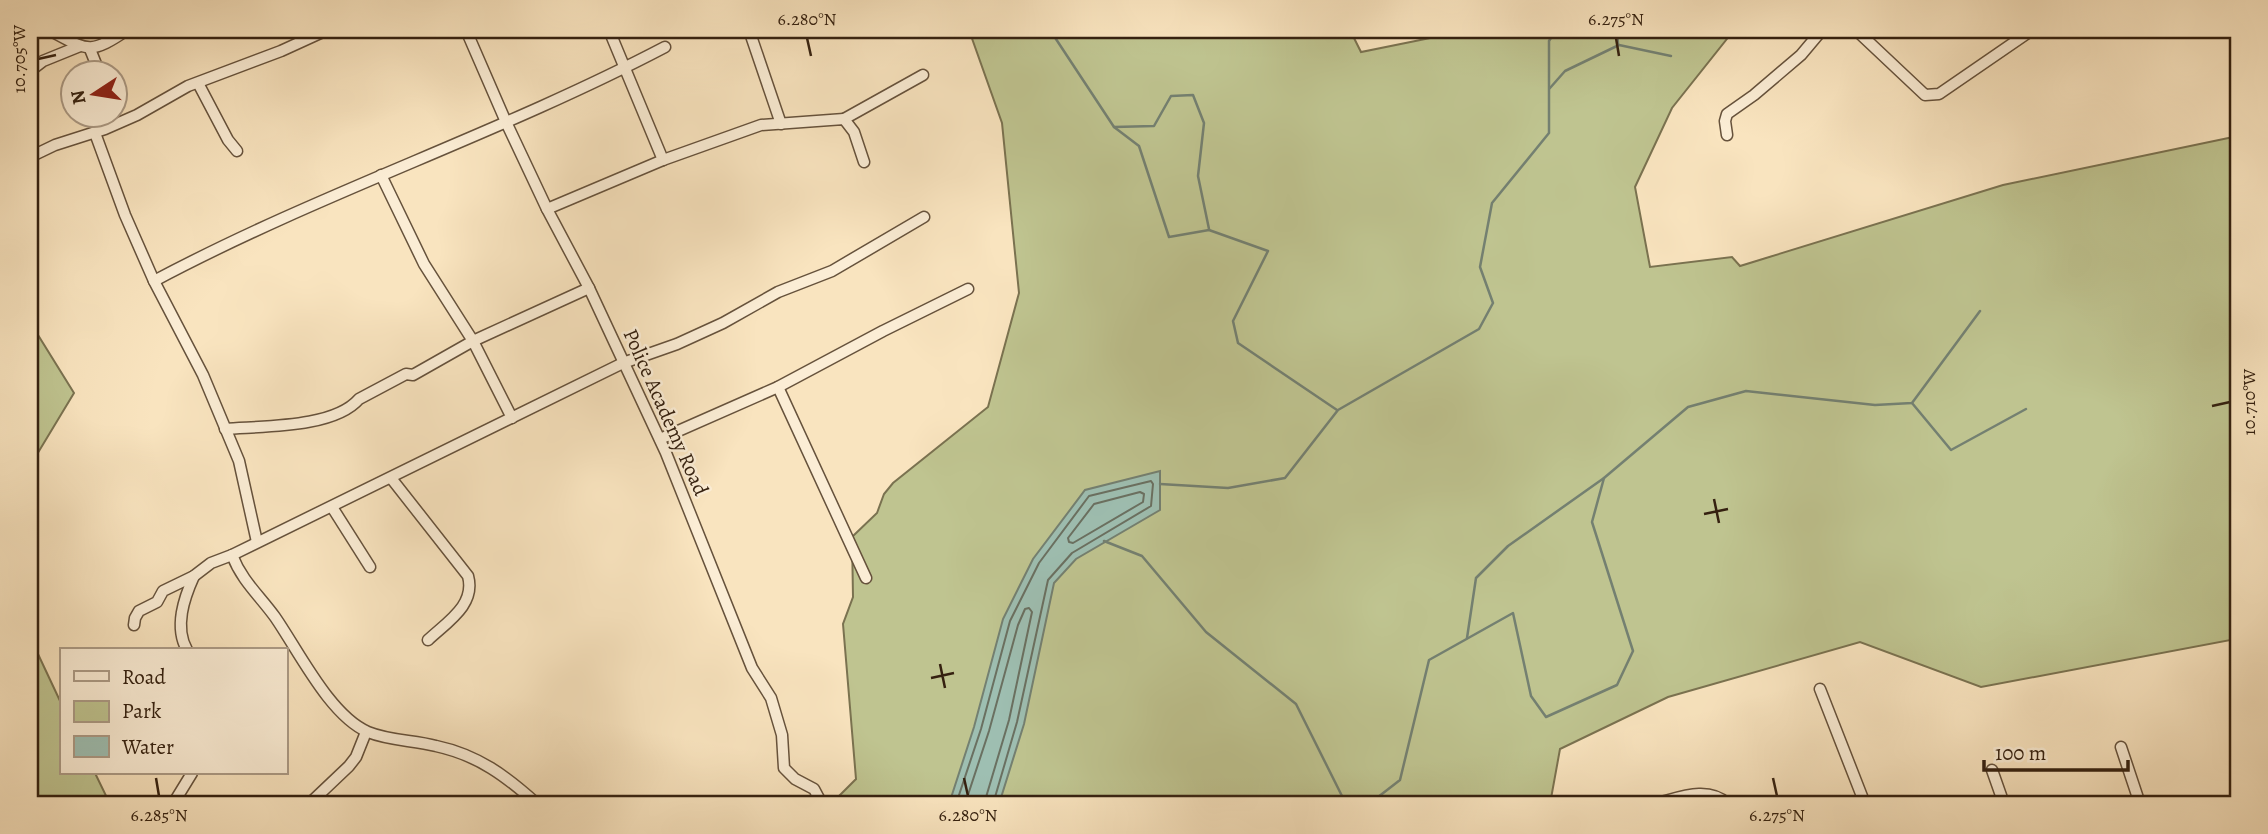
<svg xmlns="http://www.w3.org/2000/svg" width="2268" height="834" font-family="Alegreya,serif">
  <rect width="100%" height="100%" fill="#f9e4bf"/>
  <filter id="stains"><feTurbulence type="fractalNoise" baseFrequency=".00286" numOctaves="4"/><feColorMatrix values="0 0 0 0 .2 0 0 0 0 .09 0 0 0 0 .02 0 0 0 .5 -.17"/></filter>
  <radialGradient id="worn" r=".72"><stop offset=".6" stop-color="#630" stop-opacity="0"/><stop offset="1" stop-color="#630" stop-opacity=".3"/></radialGradient>
  <g fill="#bfc490" stroke="#7a7250" stroke-width="2">
    <polygon points="969,30 1350,30 1361,52 1455,33 1455,30 1734,30 1672,108 1635,187 1650,267 1732,257 1740,266 2003,185 2238,136 2238,614 2236,639 1981,687 1860,642 1668,697 1560,749 1550,804 831,804 856,779 843,624 853,597 852,537 877,513 884,494 893,483 988,407 1019,293 1002,123"/>
    <polygon points="30,335 38,335 74,393 30,466"/>
    <polygon points="30,637 61,703 61,773 95,773 110,804 30,804"/>
  </g>
  <polygon fill="#9ebfb2" stroke="#748071" stroke-width="2" points="1160,471 1160,510 1076,559 1054,583 1024,724 999,804 949,804 974,727 1003,619 1033,559 1085,490"/>
  <g fill="none" stroke-linecap="round" stroke-linejoin="round">
    <g stroke="#6a7061" stroke-width="2">
      <polygon points="1140,492 1144,494 1143,502 1073,543 1069,542 1068,538 1094,504"/>
      <polyline points="956,804 981,729 1010,621 1039,563 1089,496 1151,481 1153,484 1151,506 1072,553 1048,580 1017,722 993,804"/>
      <polyline points="965,804 989,731 1018,625 1025,609 1029,608 1032,612 1009,720 984,804"/>
    </g>
    <g stroke="#748071" stroke-width="2.5">
      <polyline points="1050,30 1114,127 1139,146 1169,237 1209,230 1268,251 1233,321 1238,343 1337,410"/>
      <polyline points="1617,30 1618,44"/>
      <polyline points="1550,88 1565,71 1619,45 1671,56"/>
      <polyline points="1114,127 1154,126 1171,96 1193,95 1204,123 1198,176 1209,229"/>
      <polyline points="1912,403 1951,450 2026,409"/>
      <polyline points="1160,484 1228,488 1285,478 1338,410 1479,329 1493,303 1480,267 1492,203 1549,133 1549,41 1556,30"/>
      <polyline points="1104,541 1142,556 1206,632 1296,704 1343,798 1358,804"/>
      <polyline points="1467,638 1476,578 1508,546 1604,478"/>
      <polyline points="1369,804 1400,780 1429,660 1513,613 1531,696 1546,717 1617,685 1633,651 1592,522 1604,478 1688,407 1746,391 1875,405 1912,403 1980,311"/>
    </g>
    <defs>
      <g id="minor">
        <path d="M49 30C87 50 89 56 127 30"/>
        <polyline points="466,30 506,122 547,209 589,288 666,453 752,668 771,698 782,735 784,768 795,779 814,789 822,804"/>
        <polyline points="609,30 663,160"/>
        <polyline points="749,30 781,124"/>
        <polyline points="1856,30 1925,95 1939,94 2032,30"/>
        <polyline points="90,49 100,74"/>
        <polyline points="30,71 43,61 80,46"/>
        <polyline points="198,83 228,140 237,151"/>
        <polyline points="844,119 923,75"/>
        <polyline points="95,133 125,215 154,281 203,375 239,461 257,542"/>
        <polyline points="1727,135 1725,121 1727,114 1754,95 1801,55 1822,30"/>
        <polyline points="30,157 55,145 105,129 137,115 188,86 281,51 327,30"/>
        <polyline points="381,175 424,264 473,341 512,418"/>
        <polyline points="547,209 663,160 761,125 844,119 854,132 864,162"/>
        <path d="M154 281C319 193 499 134 665 47"/>
        <polyline points="778,387 866,578"/>
        <path d="M225 429C263 426 334 428 359 399L406 374 413 375 473 341 589 288"/>
        <polyline points="660,439 778,387 883,331 968,289"/>
        <path d="M391 478 468 576C476 605 447 622 428 640"/>
        <polyline points="332,507 370,567"/>
        <path d="M232 555C242 581 259 595 275 617 298 650 330 716 368 732 390 741 414 740 436 746 478 755 506 776 537 804"/>
        <polyline points="134,625 135,618 139,611 157,602 163,591 194,576 211,563 232,555 623,363 677,344 723,323 778,292 832,271 924,217"/>
        <path d="M187 650C174 627 184 598 194 576"/>
        <polyline points="1820,689 1865,804"/>
        <polyline points="2121,747 2140,804"/>
        <polyline points="1992,770 2004,804"/>
        <polyline points="173,804 192,773"/>
        <polyline points="309,804 349,766 356,757 366,732"/>
        <path d="M1654 804C1679 798 1707 785 1728 804"/>
      </g>
    </defs>
    <use href="#minor" stroke="#66523c" stroke-width="13"/>
    <use href="#minor" stroke="#fbedd5" stroke-width="10"/>
  </g>
  <path fill="none" stroke="#352110" stroke-width="2.5" d="M807 38 811 56M1616 38 1619 56M38 59 56 55M2212 406 2230 402M1714 499 1719 523M1704 514 1728 509M940 664 945 688M931 678 954 673M156 778 159 796M964 778 968 796M1773 778 1777 796"/>
  <g text-anchor="middle" dominant-baseline="central" stroke-width="5" stroke-linejoin="round" paint-order="stroke">
    <g font-size="21" fill="#352110" stroke="#fbedd5">
      <text transform="translate(666 412) rotate(66)">Police Academy Road</text>
    </g>
  </g>
  <rect width="2268" height="834" fill="none" stroke="#f9e4bf" stroke-width="77"/>
  <rect x="60" y="648" width="228" height="126" fill="#fbedd5" stroke="#ac9b86" stroke-width="2"/>
  <rect x="74" y="671" width="35" height="10" fill="#fbedd5" stroke="#ac9b86" stroke-width="2"/>
  <text x="122" y="684" font-size="21" fill="#352110">Road</text>
  <rect x="74" y="701" width="35" height="21" fill="#bfc490" stroke="#ac9b86" stroke-width="2"/>
  <text x="122" y="718" font-size="21" fill="#352110">Park</text>
  <rect x="74" y="736" width="35" height="21" fill="#9ebfb2" stroke="#ac9b86" stroke-width="2"/>
  <text x="122" y="754" font-size="21" fill="#352110">Water</text>
  <g transform="translate(94 94) rotate(258)"><circle r="33" fill="#fbedd5" stroke="#ac9b86" stroke-width="2"/>
  <path d="M0-5L12 26L0 18L-12 26Z" fill="#8f2418"/>
  <text y="-10" font-size="19" font-weight="bold" text-anchor="middle" fill="#352110">N</text>
  </g>
  <path d="M1984 760v10h144v-10" fill="none" stroke="#352110" stroke-width="3.5"/>
  <text x="1995" y="760" font-size="21" fill="#352110" stroke="#fbedd5" stroke-width="5" paint-order="stroke">100 m</text>
  <rect x="38" y="38" width="2192" height="758" fill="none" stroke="#352110" stroke-width="2.5"/>
  <g font-size="18" text-anchor="middle" fill="#352110">
    <text x="807" y="25">6.280°N</text>
    <text x="1616" y="25">6.275°N</text>
    <text transform="translate(19 59) rotate(-90)" y="6">10.705°W</text>
    <text transform="translate(2249 402) rotate(-90)" y="6">10.710°W</text>
    <text x="159" y="821">6.285°N</text>
    <text x="968" y="821">6.280°N</text>
    <text x="1777" y="821">6.275°N</text>
  </g>
  <rect width="100%" height="100%" filter="url(#stains)"/>
  <rect width="100%" height="100%" fill="url(#worn)"/>
</svg>
